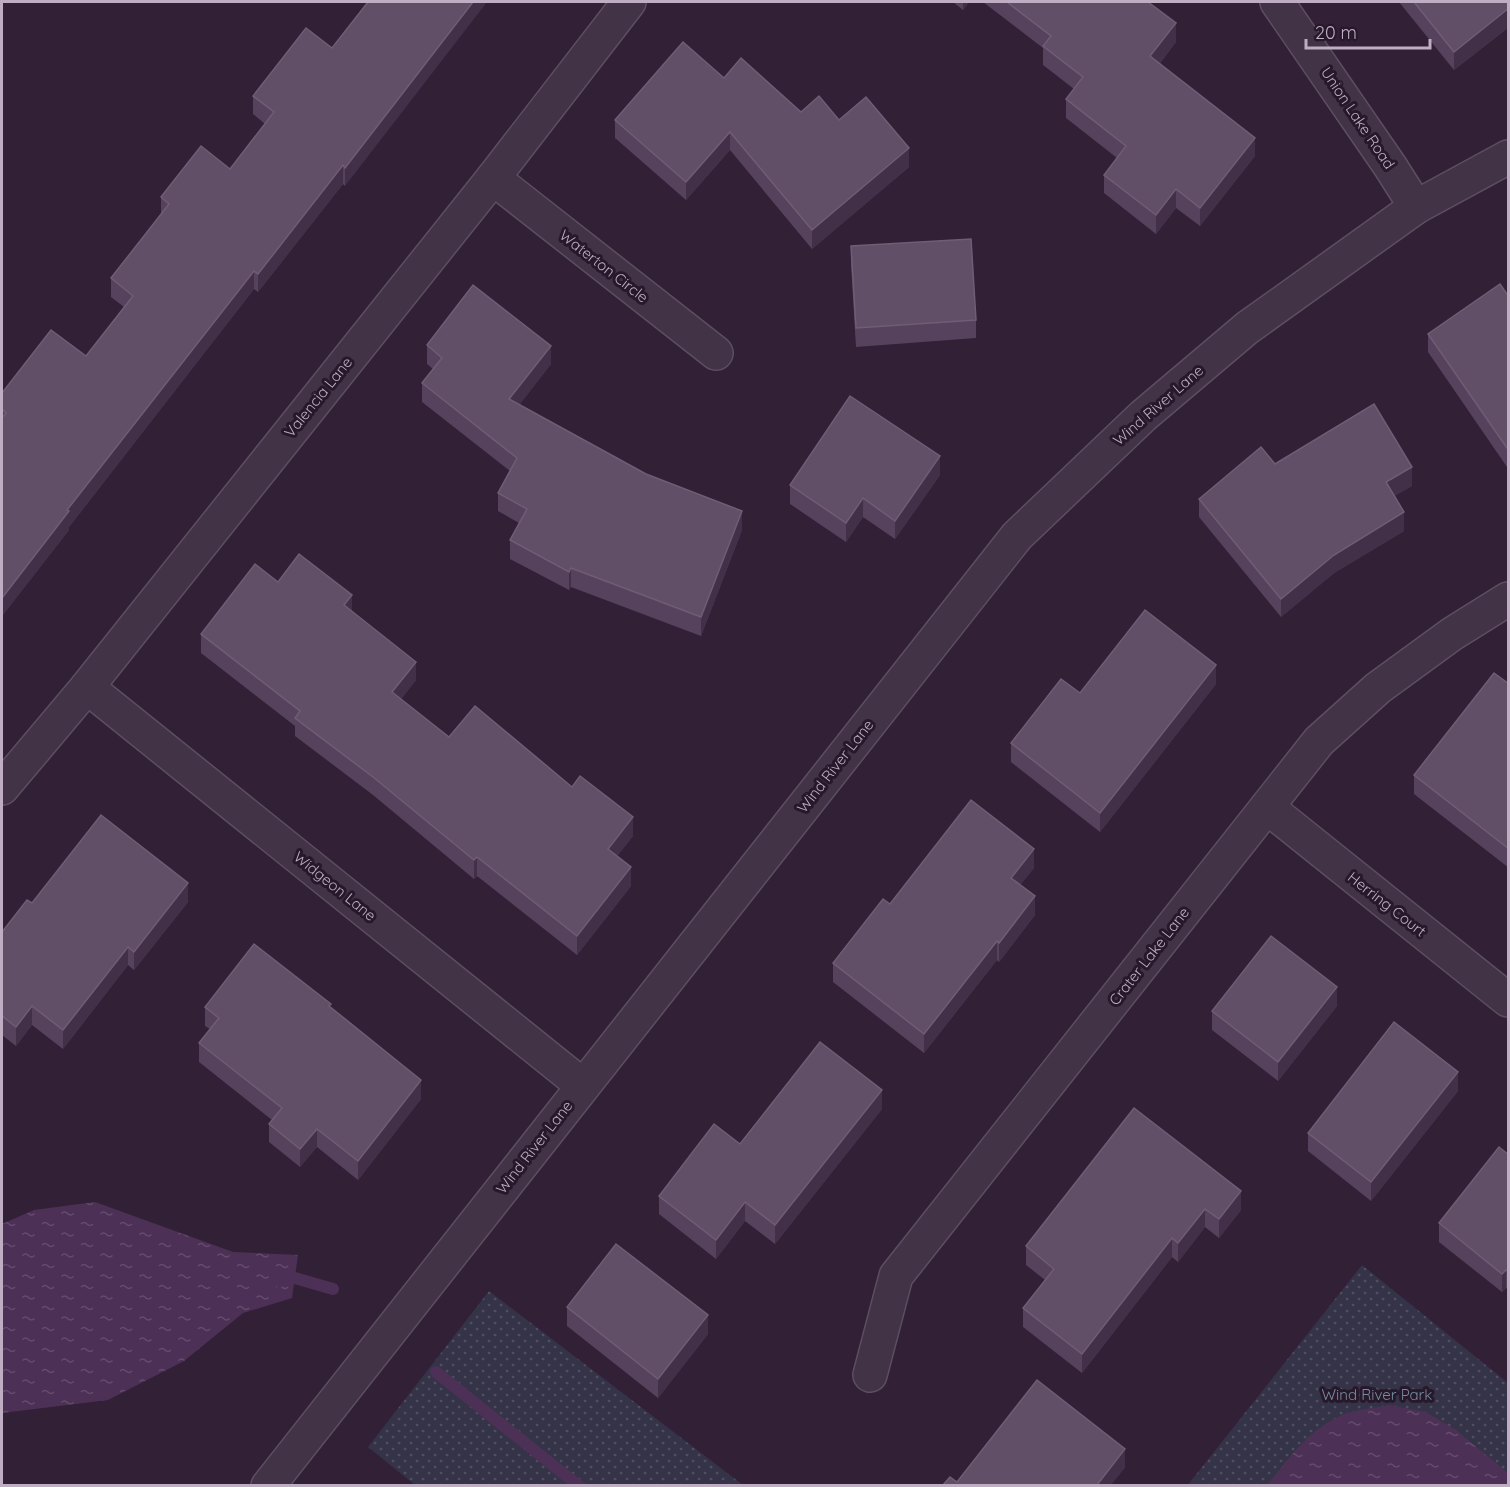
<svg xmlns="http://www.w3.org/2000/svg" width="1510" height="1487" font-family="Quicksand,sans-serif">
  <defs>
    <pattern id="park-dots" width="8" height="8" patternUnits="userSpaceOnUse" patternTransform="scale(1.5)"><rect width="8" height="8" fill="#343348"/><path d="M2 2h.1M6 6h.1" fill="none" stroke="#504e61" stroke-width="1.8" stroke-linecap="round"/></pattern>
    <pattern id="water-ripples" width="26" height="14" patternUnits="userSpaceOnUse" patternTransform="scale(1.5)"><rect width="26" height="14" fill="#4d3056"/><path d="M2 4q2-2 4 0t4 0M15 11q2-2 4 0t4 0" fill="none" stroke="#654b6d"/></pattern>
  </defs>
  <rect width="100%" height="100%" fill="#312036"/>
  <g fill="url(#park-dots)">
    <polygon points="1362,1265 1508,1383 1508,1485 1187,1486"/>
    <polygon points="489,1291 743,1485 415,1485 368,1447"/>
  </g>
  <g fill="url(#water-ripples)">
    <polygon points="95,1202 233,1252 298,1255 292,1298 243,1313 184,1361 108,1400 2,1413 2,1224 34,1210"/>
    <path d="M1389 1405 1426 1412 1456 1430 1508 1473V1485H1267C1291 1456 1310 1427 1347 1413 1360 1409 1375 1408 1389 1405Z"/>
  </g>
  <g fill="none" stroke-linecap="round" stroke-linejoin="round">
    <g stroke="#4d3056" stroke-width="12">
      <polyline points="279,1281 295,1278 333,1289"/>
      <polyline points="436,1372 579,1486"/>
    </g>
    <defs>
      <g id="minor">
        <polyline points="1277,2 1390,166 1416,207"/>
        <polyline points="493,178 716,353"/>
        <polyline points="87,687 582,1085"/>
        <polyline points="2,788 87,687 493,178 629,2"/>
        <polyline points="1267,807 1508,1000"/>
        <polyline points="870,1375 896,1276 1319,741 1378,688 1452,634 1508,599"/>
      </g>
      <polyline id="tertiary" points="268,1486 1017,536 1143,416 1247,328 1416,207 1508,157"/>
    </defs>
    <use href="#minor" stroke="#5d4e61" stroke-width="36"/>
    <use href="#tertiary" stroke="#5d4e61" stroke-width="36"/>
    <use href="#minor" stroke="#423446" stroke-width="33"/>
    <use href="#tertiary" stroke="#423446" stroke-width="33"/>
  </g>
  <g fill="#56425c">
    <polygon points="368,2 345,186 343,184 258,292 254,289 69,527 69,530 2,616 2,393 86,356 124,307 111,297 111,278 161,214 161,197 230,169 265,124 253,114 253,96 332,48"/>
    <polygon points="953,2 969,2 963,10"/>
    <polygon points="983,2 1148,2 1176,42 1160,63 1255,156 1200,226 1176,208 1156,234 1104,193 1104,175 1117,158 1066,118 1066,99 1074,89 1043,65 1043,48"/>
    <polygon points="1399,2 1509,2 1509,27 1454,70"/>
    <polygon points="724,78 801,112 839,120 909,167 812,249 730,150 686,200 615,138 615,120"/>
    <polygon points="851,246 976,320 976,338 856,347 851,265"/>
    <polygon points="1509,297 1507,467 1428,352 1428,334"/>
    <polygon points="427,345 551,364 519,405 742,530 701,636 571,587 569,590 510,559 510,540 519,523 498,511 498,493 510,471 422,402 422,383 433,369 427,364"/>
    <polygon points="1275,464 1412,486 1394,496 1404,531 1334,573 1281,617 1199,517 1199,499"/>
    <polygon points="940,475 895,539 863,517 846,542 790,504 790,485"/>
    <polygon points="278,582 352,611 416,680 401,699 449,737 572,787 633,836 617,856 631,886 577,955 477,876 474,879 373,795 295,736 295,726 201,653 201,634"/>
    <polygon points="1216,684 1100,832 1011,762 1011,743 1080,693"/>
    <polygon points="1509,684 1509,868 1414,794 1414,775"/>
    <polygon points="1034,868 1020,885 1035,915 999,962 997,960 924,1053 833,982 833,963 890,904"/>
    <polygon points="188,902 134,970 128,965 63,1049 32,1025 16,1046 2,1035 2,932 32,903"/>
    <polygon points="1337,1006 1278,1081 1212,1030 1212,1011"/>
    <polygon points="205,1007 331,1008 421,1099 358,1180 317,1147 300,1167 269,1142 269,1124 272,1120 199,1062 199,1043 210,1029 205,1026"/>
    <polygon points="1458,1091 1371,1201 1308,1151 1308,1133"/>
    <polygon points="1134,1108 1241,1210 1219,1238 1205,1227 1178,1262 1172,1257 1082,1373 1023,1327 1023,1308 1045,1280 1026,1265 1026,1246"/>
    <polygon points="882,1109 775,1244 745,1221 716,1259 659,1214 659,1196 740,1144"/>
    <polygon points="1509,1155 1509,1290 1506,1288 1502,1292 1439,1242 1439,1223"/>
    <polygon points="567,1307 708,1334 658,1398 567,1326"/>
  </g>
  <g fill="#423048">
    <polygon points="473,2 487,2 345,186 345,168"/>
    <polygon points="963,2 969,2 963,10"/>
    <polygon points="1509,8 1509,27 1454,70 1454,52"/>
    <polygon points="1176,23 1176,42 1150,75 1150,56"/>
    <polygon points="730,132 730,150 686,200 686,182"/>
    <polygon points="1255,138 1255,156 1200,226 1200,208"/>
    <polygon points="909,148 909,167 812,249 812,230"/>
    <polygon points="343,165 343,184 258,292 258,274"/>
    <polygon points="1176,189 1176,208 1156,234 1156,215"/>
    <polygon points="254,271 254,289 69,527 69,530 2,616 2,598 67,510"/>
    <polygon points="551,346 551,364 509,418 509,399"/>
    <polygon points="1509,447 1509,465 1507,467 1507,448"/>
    <polygon points="940,456 940,475 895,539 895,521"/>
    <polygon points="1412,467 1412,486 1386,501 1386,482"/>
    <polygon points="863,498 863,517 846,542 846,523"/>
    <polygon points="742,511 742,530 701,636 701,617"/>
    <polygon points="1404,512 1404,531 1334,573 1281,617 1281,599 1334,555"/>
    <polygon points="571,568 571,587 569,590 569,572"/>
    <polygon points="352,595 352,614 344,605"/>
    <polygon points="416,662 416,680 392,711 392,692"/>
    <polygon points="1216,665 1216,684 1100,832 1100,813"/>
    <polygon points="633,817 633,836 608,868 608,849"/>
    <polygon points="1034,849 1034,868 1011,896 1011,878"/>
    <polygon points="477,857 477,876 474,879 474,860"/>
    <polygon points="631,867 631,886 577,955 577,936"/>
    <polygon points="188,883 188,902 134,970 134,952"/>
    <polygon points="1035,896 1035,915 999,962 999,943"/>
    <polygon points="997,941 997,960 924,1053 924,1034"/>
    <polygon points="128,947 128,965 63,1049 63,1030"/>
    <polygon points="1337,987 1337,1006 1278,1081 1278,1062"/>
    <polygon points="32,1006 32,1025 16,1046 16,1027"/>
    <polygon points="1458,1072 1458,1091 1371,1201 1371,1182"/>
    <polygon points="421,1080 421,1099 358,1180 358,1161"/>
    <polygon points="882,1090 882,1109 775,1244 775,1225"/>
    <polygon points="317,1129 317,1147 300,1167 300,1149"/>
    <polygon points="1241,1191 1241,1210 1219,1238 1219,1219"/>
    <polygon points="745,1202 745,1221 716,1259 716,1240"/>
    <polygon points="1205,1209 1205,1227 1178,1262 1178,1243"/>
    <polygon points="1172,1238 1172,1257 1082,1373 1082,1354"/>
    <polygon points="1506,1270 1506,1288 1502,1292 1502,1274"/>
    <polygon points="708,1315 708,1334 658,1398 658,1379"/>
    <polygon points="1125,1449 1125,1468 1111,1485 1097,1485"/>
  </g>
  <g fill="#614e67" stroke="#705d75" stroke-width="1.5">
    <polygon points="368,2 473,2 345,168 343,165 258,274 254,271 67,510 69,511 2,598 2,418 6,413 2,409 2,393 51,330 86,356 133,296 111,278 169,204 161,197 201,146 230,169 274,112 253,96 306,28 332,48"/>
    <polygon points="1007,2 1148,2 1176,23 1150,56 1255,138 1200,208 1176,189 1156,215 1104,175 1126,146 1066,99 1083,77 1043,46 1051,36"/>
    <polygon points="1414,2 1509,2 1509,8 1454,52"/>
    <polygon points="683,42 724,78 741,58 801,112 819,96 839,120 866,97 909,148 812,230 730,132 686,182 615,120"/>
    <polygon points="971,239 976,320 856,328 851,246"/>
    <polygon points="1500,284 1509,297 1509,447 1507,448 1428,334"/>
    <polygon points="473,285 551,346 509,399 646,474 742,511 701,617 571,568 569,572 510,540 527,509 498,493 517,458 422,383 442,358 427,345"/>
    <polygon points="850,396 940,456 895,521 863,498 846,523 790,485"/>
    <polygon points="1374,404 1412,467 1386,482 1404,512 1334,555 1281,599 1199,499 1261,447 1275,464"/>
    <polygon points="299,554 352,595 344,605 416,662 392,692 449,737 475,706 572,787 580,776 633,817 608,849 631,867 577,936 477,857 474,860 373,777 295,718 300,711 201,634 255,564 278,582"/>
    <polygon points="1145,610 1216,665 1100,813 1011,743 1061,679 1080,693"/>
    <polygon points="1494,673 1509,684 1509,849 1414,775"/>
    <polygon points="971,800 1034,849 1011,878 1035,896 999,943 997,941 924,1034 833,963 883,899 890,904"/>
    <polygon points="101,815 188,883 134,952 128,947 63,1030 32,1006 16,1027 2,1016 2,932 27,900 32,903"/>
    <polygon points="1271,936 1337,987 1278,1062 1212,1011"/>
    <polygon points="254,944 331,1004 329,1006 421,1080 358,1161 317,1129 300,1149 269,1124 282,1108 199,1043 219,1018 205,1007"/>
    <polygon points="1394,1022 1458,1072 1371,1182 1308,1133"/>
    <polygon points="820,1042 882,1090 775,1225 745,1202 716,1240 659,1196 714,1124 740,1144"/>
    <polygon points="1134,1108 1241,1191 1219,1219 1205,1209 1178,1243 1172,1238 1082,1354 1023,1308 1054,1269 1026,1246"/>
    <polygon points="1499,1147 1509,1155 1509,1272 1506,1270 1502,1274 1439,1223"/>
    <polygon points="616,1244 708,1315 658,1379 567,1307"/>
    <polygon points="1037,1380 1125,1449 1097,1485 943,1485 950,1477 957,1482"/>
  </g>
  <g text-anchor="middle" dominant-baseline="central" stroke-width="6" stroke-linejoin="round" paint-order="stroke">
    <g font-size="15" fill="#bfaec3" stroke="#27192b">
      <text transform="translate(1358 118) rotate(56)">Union Lake Road</text>
      <text transform="translate(604 266) rotate(38)">Waterton Circle</text>
      <text transform="translate(318 397) rotate(-51)">Valencia Lane</text>
      <text transform="translate(1158 405) rotate(-41)">Wind River Lane</text>
      <text transform="translate(835 766) rotate(-52)">Wind River Lane</text>
      <text transform="translate(335 886) rotate(39)">Widgeon Lane</text>
      <text transform="translate(1387 904) rotate(38)">Herring Court</text>
      <text transform="translate(1149 956) rotate(-52)">Crater Lake Lane</text>
      <text transform="translate(534 1147) rotate(-52)">Wind River Lane</text>
    </g>
    <g font-size="15" fill="#768d9e" stroke="#27192b">
      <text x="1377" y="1394">Wind River Park</text>
    </g>
  </g>
  <rect width="1510" height="1487" fill="none" stroke="#bfaec3" stroke-width="6"/>
  <path d="M1306 39v9h124v-9" fill="none" stroke="#bfaec3" stroke-width="3"/>
  <text x="1315" y="39" font-size="18" fill="#bfaec3" stroke="#27192b" stroke-width="4.5" paint-order="stroke">20 m</text>
</svg>
